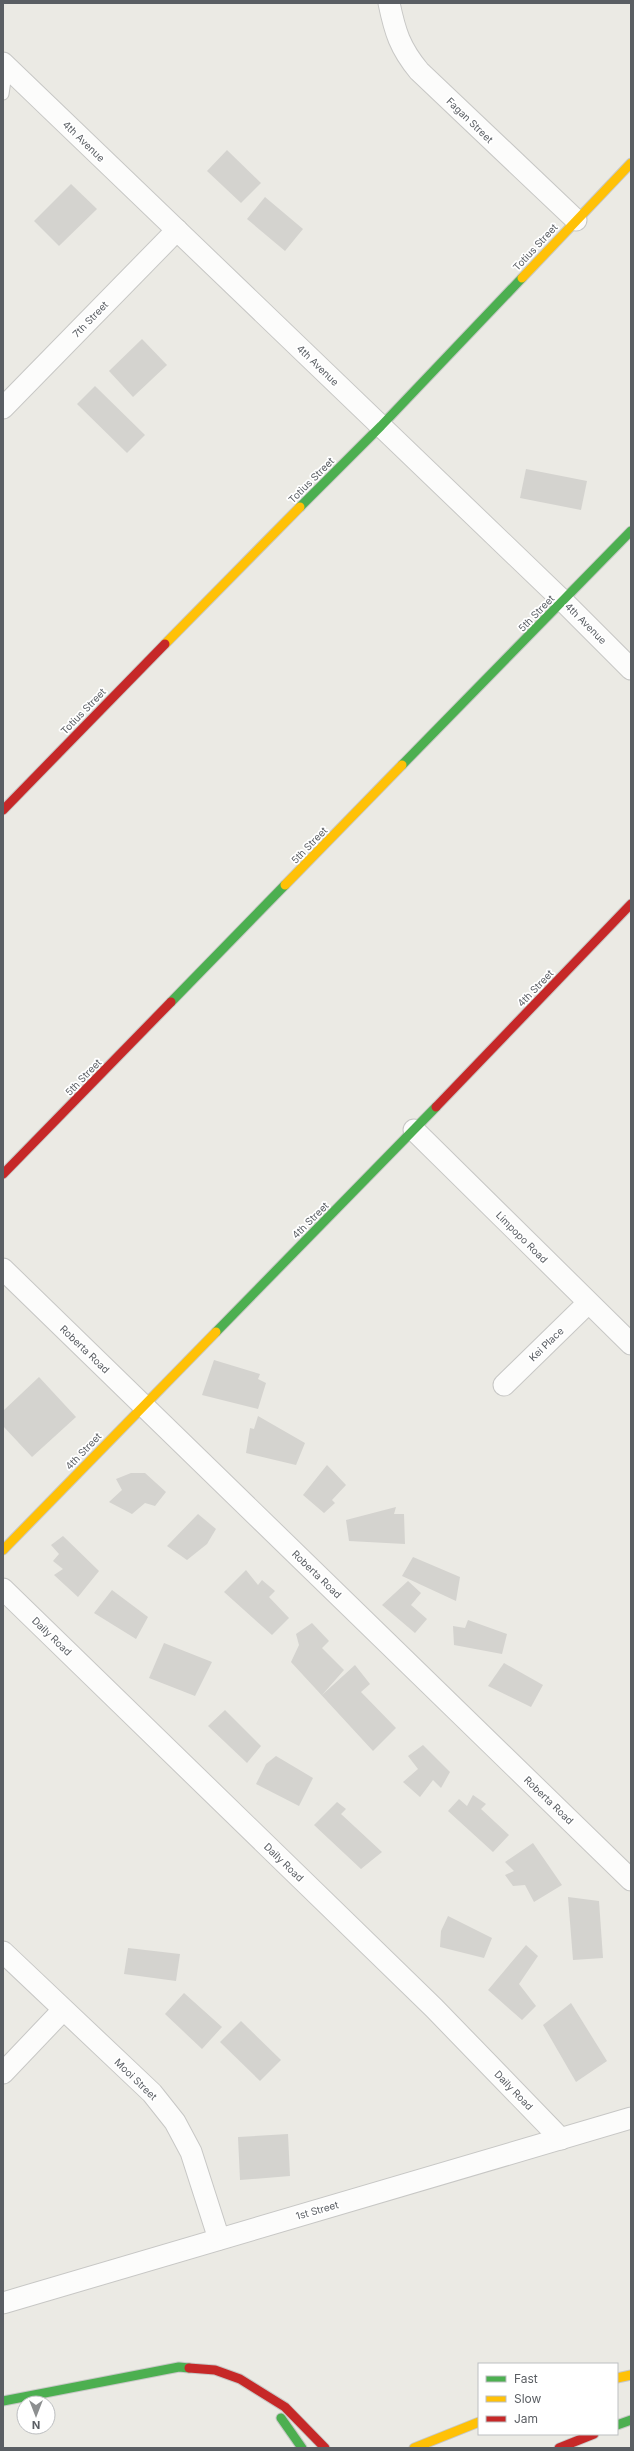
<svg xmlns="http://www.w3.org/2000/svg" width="634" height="2451" font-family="Inter,sans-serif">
  <rect width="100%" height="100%" fill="#ebeae4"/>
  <g fill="#d4d3cf">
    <polygon points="227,150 261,183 241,203 207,171"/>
    <polygon points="71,184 97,209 59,246 34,221"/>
    <polygon points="265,197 303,229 285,251 247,219"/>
    <polygon points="142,339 167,365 133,397 109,371"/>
    <polygon points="95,386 145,435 127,453 77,404"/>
    <polygon points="526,469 587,481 581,510 520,498"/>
    <polygon points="214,1360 260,1374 258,1379 266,1383 258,1409 202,1395"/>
    <polygon points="39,1377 76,1417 32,1457 3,1426 3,1411"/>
    <polygon points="258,1416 305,1443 296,1465 246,1453 250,1428 254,1429"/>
    <polygon points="327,1465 346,1485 332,1500 335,1503 324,1513 303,1495"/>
    <polygon points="131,1473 145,1473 166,1492 155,1506 145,1503 132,1514 109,1502 122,1490 116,1479"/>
    <polygon points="396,1507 394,1514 404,1514 405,1544 349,1541 346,1520"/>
    <polygon points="198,1514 216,1529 207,1544 187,1560 167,1546"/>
    <polygon points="63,1536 99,1571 78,1597 54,1575 63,1569 53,1561 59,1554 51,1545"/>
    <polygon points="413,1557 460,1577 456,1601 402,1576"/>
    <polygon points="246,1570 258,1585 262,1580 275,1591 269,1597 289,1618 272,1635 224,1592"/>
    <polygon points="408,1581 421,1593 411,1605 427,1619 415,1633 382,1605"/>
    <polygon points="112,1590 148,1617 136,1639 94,1613"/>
    <polygon points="468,1620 507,1634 502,1654 454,1645 453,1626 465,1628"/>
    <polygon points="312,1623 329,1641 322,1648 344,1670 322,1695 355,1665 370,1684 361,1692 396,1728 373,1751 291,1662 299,1645 296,1634"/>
    <polygon points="164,1643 212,1662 195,1696 149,1678"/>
    <polygon points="504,1663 543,1685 531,1707 488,1686"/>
    <polygon points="225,1710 261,1746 247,1763 208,1726"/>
    <polygon points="423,1745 450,1772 441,1788 433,1780 420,1797 403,1782 418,1769 408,1756"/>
    <polygon points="276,1756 313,1778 299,1806 256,1784 266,1764"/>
    <polygon points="473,1795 486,1804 481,1809 509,1835 493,1852 448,1811 459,1799 467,1806"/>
    <polygon points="337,1802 346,1809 341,1814 382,1852 361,1869 314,1825"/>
    <polygon points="533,1843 562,1885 534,1902 525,1885 513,1886 505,1875 514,1871 505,1862"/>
    <polygon points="568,1897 599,1901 603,1958 573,1960"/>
    <polygon points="448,1916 492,1938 484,1958 440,1947 441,1931"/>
    <polygon points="526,1945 538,1956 519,1984 536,2006 522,2020 488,1990"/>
    <polygon points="128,1948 180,1954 176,1981 124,1974"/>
    <polygon points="184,1993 222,2027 202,2049 165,2014"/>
    <polygon points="571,2003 607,2061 576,2082 543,2025"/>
    <polygon points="241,2021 281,2060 260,2081 220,2042"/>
    <polygon points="288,2134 290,2176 240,2180 238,2137"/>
  </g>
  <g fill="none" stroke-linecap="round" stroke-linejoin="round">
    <defs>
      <polyline id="lane" points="3,94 7,67"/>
      <g id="street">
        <path d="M389 3C395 32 400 48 419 71L576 220"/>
        <polyline points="3,63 563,601 631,669"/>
        <polyline points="3,408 177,230"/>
        <polyline points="414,1130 631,1344"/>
        <polyline points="3,1269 631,1880"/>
        <polyline points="504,1385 588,1303"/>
        <polyline points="3,1589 434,2008 561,2139"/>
        <polyline points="3,1952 152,2093 175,2122 191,2152 219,2239"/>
        <polyline points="3,2073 63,2010"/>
        <polyline points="3,2303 631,2118"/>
      </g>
      <g id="fast">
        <polyline points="300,507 381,426 522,278"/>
        <polyline points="402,765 631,531"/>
        <polyline points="171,1002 285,885"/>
        <polyline points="216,1332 436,1107"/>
        <polyline points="3,2401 179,2367 189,2368"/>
        <polyline points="281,2418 302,2448"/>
        <polyline points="617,2425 631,2420"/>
      </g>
      <g id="slow">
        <polyline points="522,278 631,163"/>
        <polyline points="165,644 300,507"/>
        <polyline points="285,885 402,765"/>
        <polyline points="3,1550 216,1332"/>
        <polyline points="617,2378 631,2375"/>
        <polyline points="414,2448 479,2422"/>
      </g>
      <g id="jam">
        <polyline points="3,810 165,644"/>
        <polyline points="436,1107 631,904"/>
        <polyline points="3,1174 171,1002"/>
        <polyline points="189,2368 215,2370 240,2379 285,2407 325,2448"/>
        <polyline points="559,2448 594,2434"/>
      </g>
    </defs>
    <use href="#lane" stroke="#c7c7c5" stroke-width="13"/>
    <use href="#street" stroke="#c7c7c5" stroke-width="23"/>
    <use href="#fast" stroke="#c7c8c6" stroke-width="11"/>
    <use href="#slow" stroke="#c7c8c6" stroke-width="11"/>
    <use href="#jam" stroke="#c7c8c6" stroke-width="11"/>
    <use href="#lane" stroke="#fcfcfb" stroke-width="11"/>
    <use href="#street" stroke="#fcfcfb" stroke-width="21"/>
    <use href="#fast" stroke="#4caf50" stroke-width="9"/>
    <use href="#slow" stroke="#ffc107" stroke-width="9"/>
    <use href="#jam" stroke="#c62828" stroke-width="9"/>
  </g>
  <g text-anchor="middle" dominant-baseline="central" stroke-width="3.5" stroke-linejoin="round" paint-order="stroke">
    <g font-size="10" fill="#5a5e63" stroke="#fff">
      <text transform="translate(470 120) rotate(44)">Fagan Street</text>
      <text transform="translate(84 141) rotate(44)">4th Avenue</text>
      <text transform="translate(535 247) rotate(-47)">Totius Street</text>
      <text transform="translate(90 319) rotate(-46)">7th Street</text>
      <text transform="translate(318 365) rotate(44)">4th Avenue</text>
      <text transform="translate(311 480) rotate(-45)">Totius Street</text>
      <text transform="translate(536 613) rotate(-46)">5th Street</text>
      <text transform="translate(586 623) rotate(45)">4th Avenue</text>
      <text transform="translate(83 711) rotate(-46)">Totius Street</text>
      <text transform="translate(309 845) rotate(-46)">5th Street</text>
      <text transform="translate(535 988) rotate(-46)">4th Street</text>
      <text transform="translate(83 1077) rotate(-46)">5th Street</text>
      <text transform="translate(310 1220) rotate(-45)">4th Street</text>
      <text transform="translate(522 1237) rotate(45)">Limpopo Road</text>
      <text transform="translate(546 1344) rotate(-44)">Kei Place</text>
      <text transform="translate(85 1349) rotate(44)">Roberta Road</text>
      <text transform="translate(83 1451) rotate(-46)">4th Street</text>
      <text transform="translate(317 1574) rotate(44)">Roberta Road</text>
      <text transform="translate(52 1636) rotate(44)">Daily Road</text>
      <text transform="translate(549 1800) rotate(44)">Roberta Road</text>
      <text transform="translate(284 1862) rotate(44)">Daily Road</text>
      <text transform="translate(136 2079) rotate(44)">Mooi Street</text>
      <text transform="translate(514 2090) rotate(46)">Daily Road</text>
      <text transform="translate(317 2210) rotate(-16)">1st Street</text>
    </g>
  </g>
  <rect width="634" height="2451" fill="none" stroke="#5a5e63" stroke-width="8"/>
  <rect x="478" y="2363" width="140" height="72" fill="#ffffff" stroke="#bdbfc1"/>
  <rect x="486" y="2376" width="20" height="6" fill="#4caf50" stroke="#bdbfc1"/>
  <text x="514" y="2383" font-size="12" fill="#5a5e63">Fast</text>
  <rect x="486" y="2396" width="20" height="6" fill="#ffc107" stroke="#bdbfc1"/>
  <text x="514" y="2403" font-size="12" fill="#5a5e63">Slow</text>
  <rect x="486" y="2416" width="20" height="6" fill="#c62828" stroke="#bdbfc1"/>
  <text x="514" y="2423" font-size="12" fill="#5a5e63">Jam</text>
  <g transform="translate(36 2415) rotate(180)"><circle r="19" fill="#ffffff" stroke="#bdbfc1"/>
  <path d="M0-3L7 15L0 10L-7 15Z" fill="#8d8f90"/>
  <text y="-6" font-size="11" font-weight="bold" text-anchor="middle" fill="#5a5e63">N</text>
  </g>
</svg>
